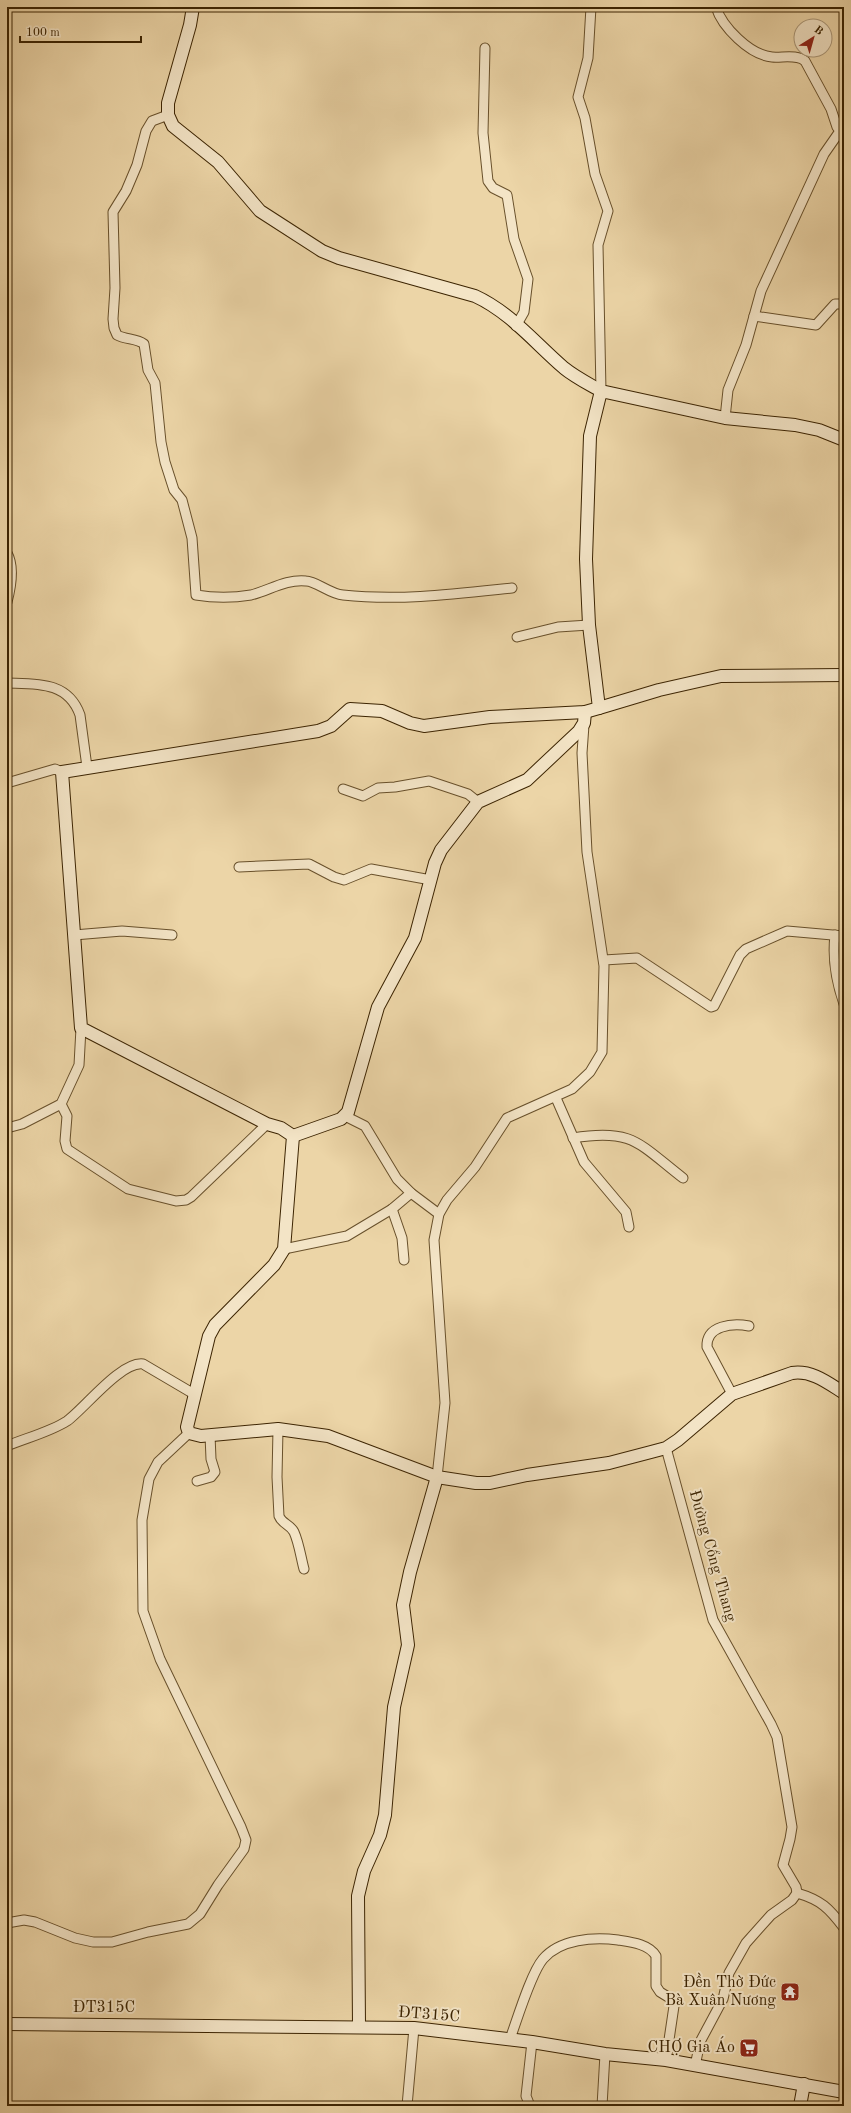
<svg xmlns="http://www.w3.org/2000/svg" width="851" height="2113" font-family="'Old Standard TT',serif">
  <rect width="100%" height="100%" fill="#ecd5a7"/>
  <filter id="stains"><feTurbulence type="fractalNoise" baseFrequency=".005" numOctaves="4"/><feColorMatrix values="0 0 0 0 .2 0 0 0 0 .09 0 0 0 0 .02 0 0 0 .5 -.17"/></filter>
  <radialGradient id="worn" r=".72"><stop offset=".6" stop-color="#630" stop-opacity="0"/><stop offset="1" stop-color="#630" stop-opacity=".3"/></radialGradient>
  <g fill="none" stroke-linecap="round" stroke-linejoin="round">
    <defs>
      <g id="street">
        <polyline points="591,7 588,58 578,97 585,118 595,174 608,211 598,245 601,391"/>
        <path d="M716 7C722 27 750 55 772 57 782 58 797 54 805 61L831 109 837 127 844 135"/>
        <polyline points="485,48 483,133 488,181 493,188 507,195 514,239 528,279 524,312 516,326"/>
        <path d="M168 115 152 121 146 131 137 165 126 191 113 212 115 288 113 319 114 328 117 335C126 340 136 338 144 344L148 370 155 383 161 442 165 462 174 490 182 500 192 538 196 595C214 598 233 598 251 595 270 590 286 579 306 581 316 581 330 594 343 595 400 601 455 594 512 588"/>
        <polyline points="754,316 816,325 835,304 844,304"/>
        <polyline points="725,418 728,390 746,345 761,291 824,154 840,131"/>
        <path d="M7 553C15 567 11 587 7 602"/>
        <polyline points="517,637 558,627 589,625"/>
        <path d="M7 683C36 684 68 681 80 715L87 767"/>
        <polyline points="7,783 55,769 62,772"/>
        <polyline points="343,789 363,796 378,788 395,787 429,781 468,794 478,802"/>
        <polyline points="239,867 309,864 334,877 344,880 371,869 431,880"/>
        <polyline points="74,935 122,931 172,935"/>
        <path d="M835 935C832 960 836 981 844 1004"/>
        <polyline points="604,960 637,958 711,1007 714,1006 740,955 746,949 787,931 844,936"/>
        <polyline points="556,1098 584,1162 626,1212 629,1227"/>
        <polyline points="61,1104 67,1116 65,1141 67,1149 128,1189 176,1201 186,1200 191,1197 267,1124"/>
        <polyline points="345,1116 365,1126 397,1179 411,1193 439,1214"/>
        <polyline points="7,1128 22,1124 61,1104 79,1065 81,1028"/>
        <path d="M573 1138C633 1128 639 1144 683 1178"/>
        <polyline points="392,1209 402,1238 404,1260"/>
        <polyline points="284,1249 347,1236 392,1209 411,1193"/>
        <path d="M732 1394 707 1347C706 1325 733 1323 749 1326"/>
        <path d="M278 1429 277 1477 279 1516C282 1524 290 1524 294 1532 299 1543 301 1558 304 1569"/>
        <path d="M7 1446C26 1438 50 1432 67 1421 84 1409 121 1361 143 1364L194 1394"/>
        <polyline points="666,1448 713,1620 771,1724 777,1737 792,1827 790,1839 783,1865 796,1887 797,1893"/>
        <polyline points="437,1477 445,1403 434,1240 439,1214 447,1200 475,1167 507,1118 572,1089 590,1072 602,1052 604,966 587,852 582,753 584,725"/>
        <polyline points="197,1481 211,1477 215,1472 211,1459 210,1435"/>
        <path d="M797 1893C821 1900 829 1908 844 1928"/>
        <polyline points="7,1923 24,1920 35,1922 75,1938 93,1942 112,1942 148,1932 188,1924 200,1914 218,1885 244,1849 246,1840 241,1827 160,1659 143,1611 142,1520 149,1479 158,1462 189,1433"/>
        <path d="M510 2039C517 2020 531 1973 543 1959 560 1939 593 1937 618 1940 631 1942 649 1944 656 1956V1986L660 1992 673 2000 674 2006 666 2060"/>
        <polyline points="695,2066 700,2042 723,1999 729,1973 746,1943 771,1915 792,1900 797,1893"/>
        <polyline points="407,2106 414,2028"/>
        <polyline points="530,2106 526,2096 532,2042"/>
        <polyline points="602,2106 605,2054"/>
      </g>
      <g id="secondary">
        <path d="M193 7 190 25 168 103V115L173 126 218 162 260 211 322 251 339 258 475 296C510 312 535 343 564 368 575 377 589 384 601 391"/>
        <polyline points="599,708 659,690 721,676 844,675"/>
        <polyline points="293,1136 341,1119 348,1112 378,1007 415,938 435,863 441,850 478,802 527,780 579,731 584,723 585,712"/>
        <path d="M437 1477 476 1483H490L527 1475 609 1463 651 1452 666 1448 678 1440 732 1394 792 1373C812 1370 828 1383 844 1393"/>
        <polyline points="7,2024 414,2028 532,2042 605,2054 666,2060 844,2092"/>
        <polyline points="359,2026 358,1896 364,1871 380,1835 385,1815 394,1707 408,1645 403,1605 410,1572 437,1477 328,1436 278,1429 201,1436 189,1433 187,1427 209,1336 215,1325 274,1265 284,1249 293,1136 281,1128 267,1124 81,1028 62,772 318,731 331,726 350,709 382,711 410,723 424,726 490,717 585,712 599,708 589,625 586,559 590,436 601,391 725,418 795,425 819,430 844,440"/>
        <polyline points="800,2106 804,2084"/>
      </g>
    </defs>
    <use href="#street" stroke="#68502b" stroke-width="11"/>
    <use href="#secondary" stroke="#3c2402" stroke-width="14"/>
    <use href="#street" stroke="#f3e4c6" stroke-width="9"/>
    <use href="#secondary" stroke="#f3e4c6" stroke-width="12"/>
  </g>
  <defs>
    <symbol id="temple-square" viewBox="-11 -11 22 22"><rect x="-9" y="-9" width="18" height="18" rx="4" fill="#8f2418" stroke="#f3e4c6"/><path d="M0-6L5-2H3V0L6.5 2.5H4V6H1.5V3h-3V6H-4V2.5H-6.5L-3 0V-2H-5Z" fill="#fff"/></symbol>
    <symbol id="supermarket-square" viewBox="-11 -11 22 22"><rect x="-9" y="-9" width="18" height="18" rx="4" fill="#8f2418" stroke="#f3e4c6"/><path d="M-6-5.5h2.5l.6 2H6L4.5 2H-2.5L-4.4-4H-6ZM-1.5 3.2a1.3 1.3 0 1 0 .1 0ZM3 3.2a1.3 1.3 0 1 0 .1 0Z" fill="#fff"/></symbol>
  </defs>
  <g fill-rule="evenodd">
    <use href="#temple-square" x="779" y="1981" width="22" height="22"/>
    <use href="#supermarket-square" x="738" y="2037" width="22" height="22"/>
  </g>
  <g text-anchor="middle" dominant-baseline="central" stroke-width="4" stroke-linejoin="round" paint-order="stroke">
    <g font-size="16" fill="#3c2402" stroke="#f3e4c6">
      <text transform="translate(712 1556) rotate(74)">Đường Cổng Thang</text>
      <text x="104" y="2008">ĐT315C</text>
      <text transform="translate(429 2015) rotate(4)">ĐT315C</text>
    </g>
    <g font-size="16" fill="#3c2402" stroke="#f3e4c6" text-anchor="end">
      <text x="776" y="1983">Đền Thờ Đức<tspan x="776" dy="18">Bà Xuân Nương</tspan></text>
      <text x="735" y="2048">CHỢ Gia Áo</text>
    </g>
  </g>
  <rect width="851" height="2113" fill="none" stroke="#ecd5a7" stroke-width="24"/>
  <rect x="8" y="8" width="835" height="2097" fill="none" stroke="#3c2402" stroke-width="2"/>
  <rect x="12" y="12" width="827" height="2089" fill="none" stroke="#3c2402"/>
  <g transform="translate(813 38) rotate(37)"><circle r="19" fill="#f3e4c6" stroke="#aa9778"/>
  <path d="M0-3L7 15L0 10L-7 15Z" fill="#8f2418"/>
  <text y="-6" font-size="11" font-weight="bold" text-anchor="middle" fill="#3c2402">B</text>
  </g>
  <path d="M20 36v6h121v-6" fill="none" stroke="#3c2402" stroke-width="2"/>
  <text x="26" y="36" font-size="12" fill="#3c2402" stroke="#f3e4c6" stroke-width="3" paint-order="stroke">100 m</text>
  <rect width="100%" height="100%" filter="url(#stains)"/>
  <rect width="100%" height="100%" fill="url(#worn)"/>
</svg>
